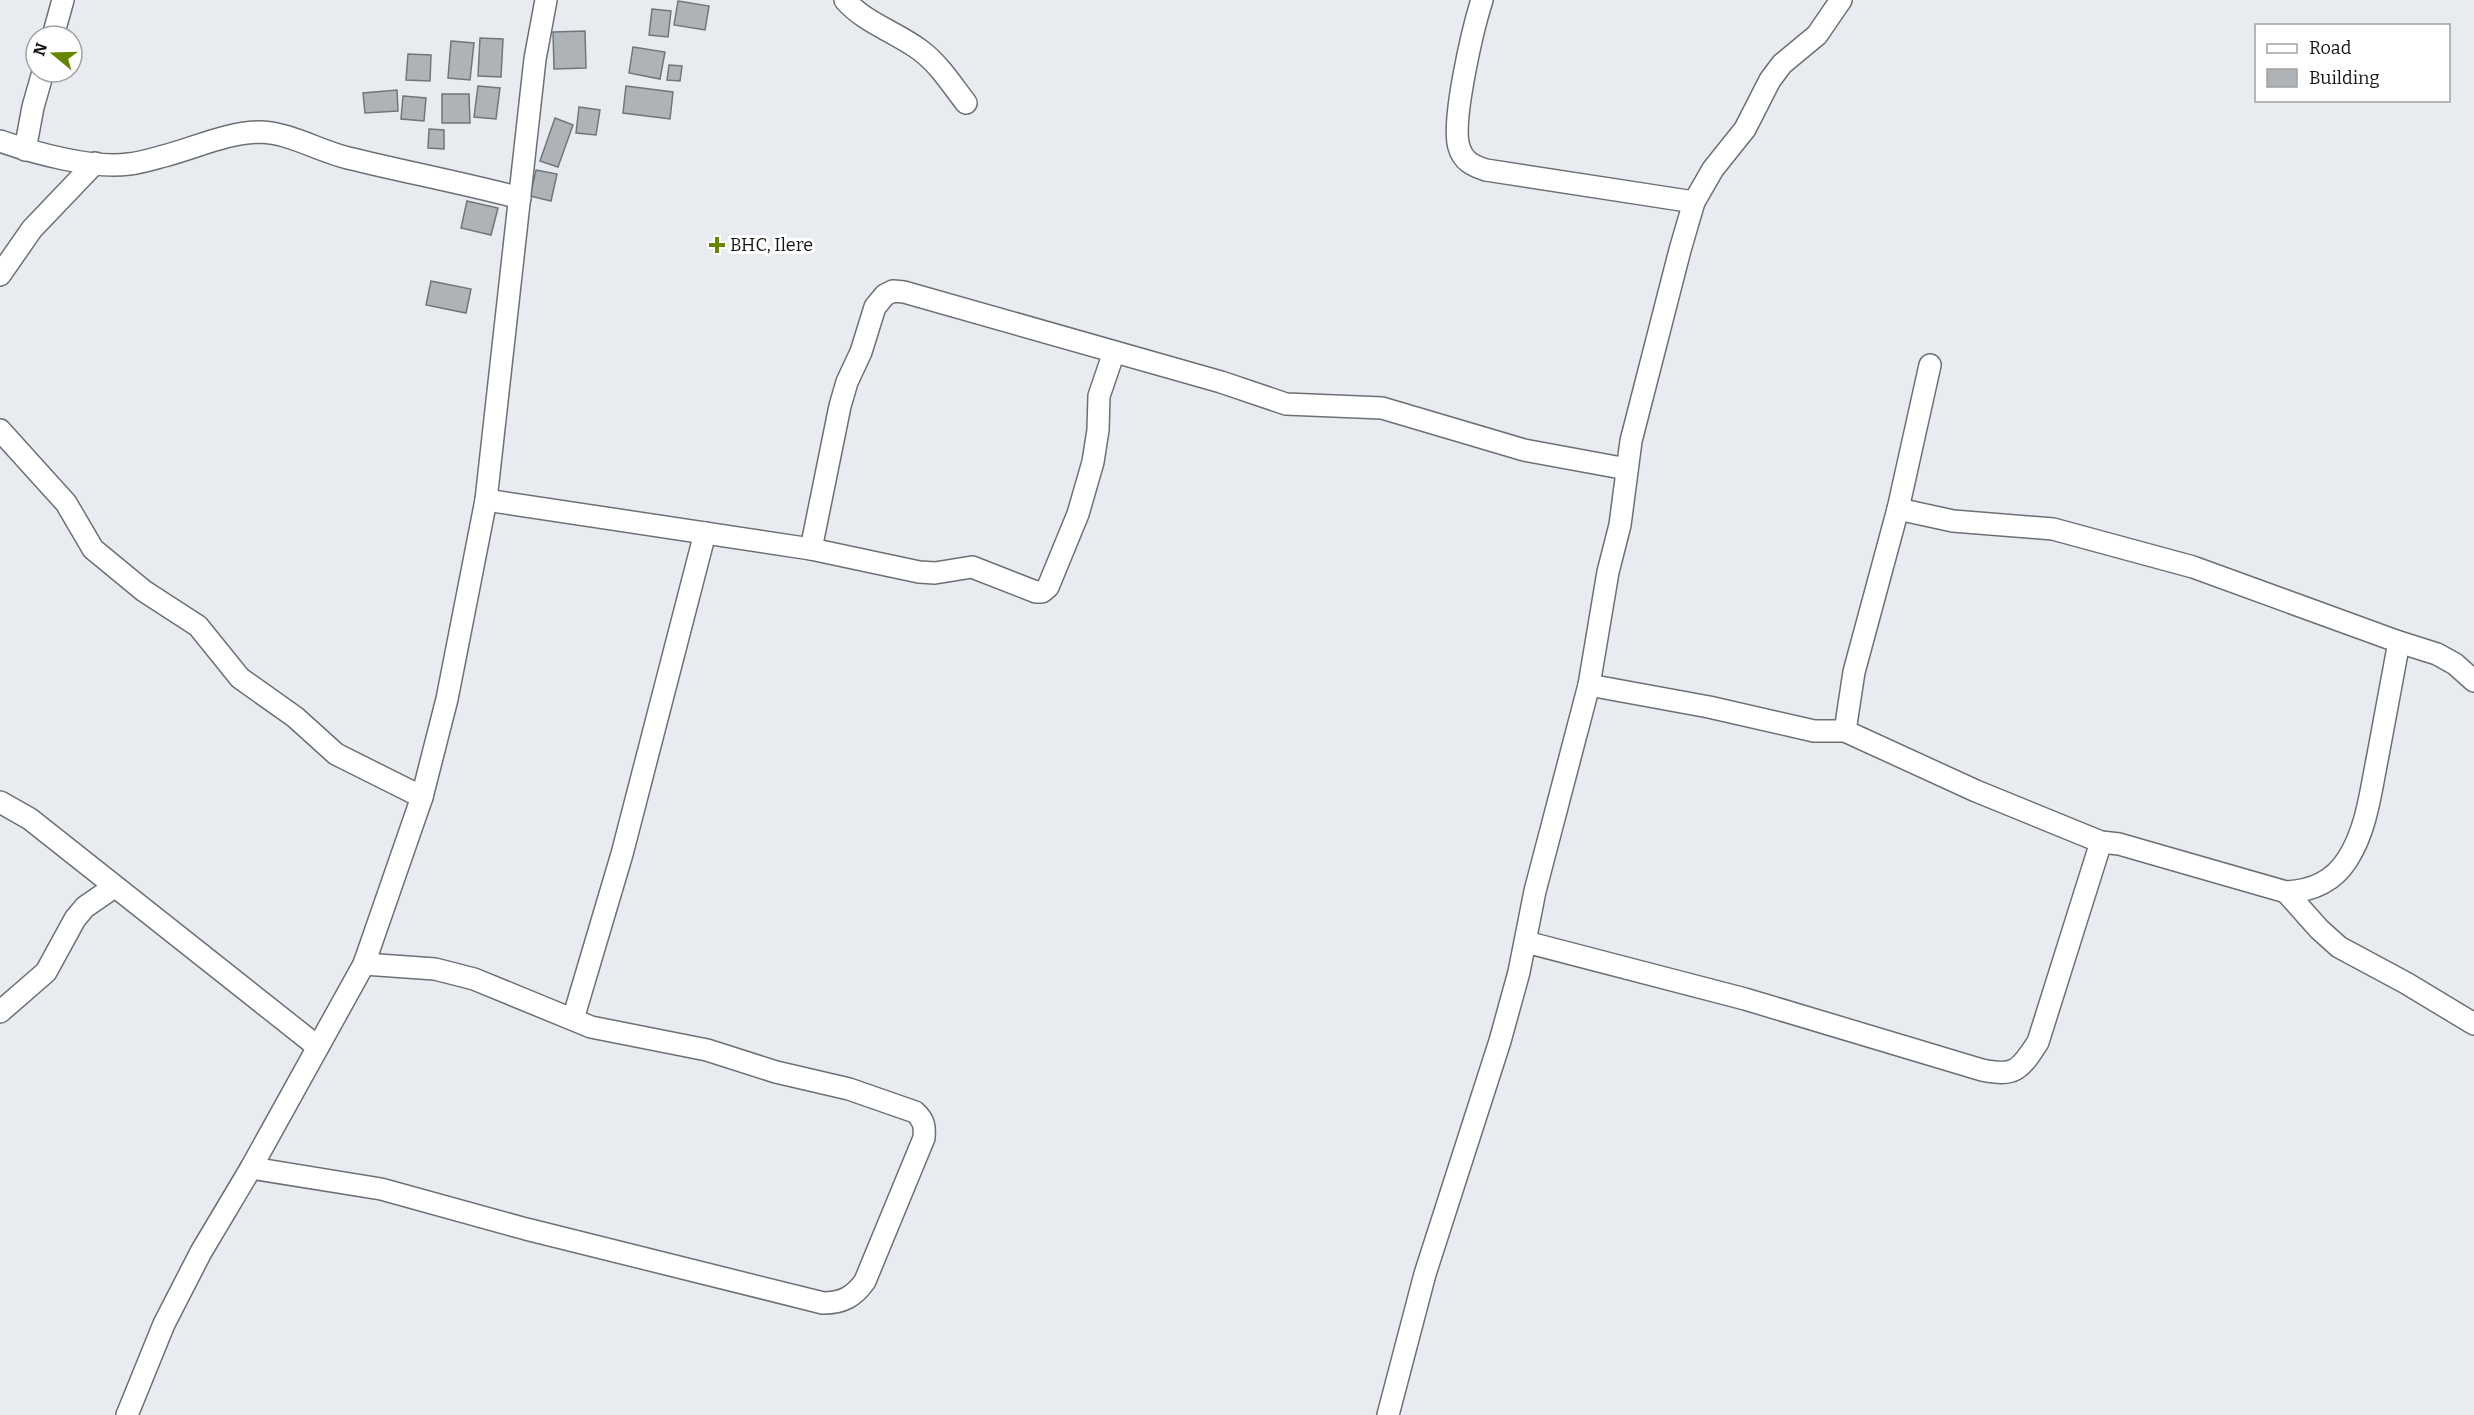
<svg xmlns="http://www.w3.org/2000/svg" width="2474" height="1415" font-family="Bitter,serif">
  <rect width="100%" height="100%" fill="#e8ecf1"/>
  <g fill="#adb3b6" stroke="#717679" stroke-width="1.5">
    <polygon points="678,1 709,6 705,30 674,25"/>
    <polygon points="652,9 671,11 668,37 649,35"/>
    <polygon points="585,31 586,68 554,69 553,32"/>
    <polygon points="480,38 503,39 501,77 478,76"/>
    <polygon points="451,41 474,43 470,80 448,78"/>
    <polygon points="633,47 665,52 660,79 629,73"/>
    <polygon points="408,54 431,55 430,81 406,80"/>
    <polygon points="669,65 682,66 680,81 667,80"/>
    <polygon points="478,86 500,88 496,119 474,117"/>
    <polygon points="626,86 673,92 670,119 623,113"/>
    <polygon points="397,90 398,111 365,113 363,93"/>
    <polygon points="442,94 469,94 470,123 442,123"/>
    <polygon points="403,96 426,98 424,121 401,119"/>
    <polygon points="579,107 600,110 596,135 576,133"/>
    <polygon points="555,118 573,125 558,167 540,161"/>
    <polygon points="429,129 444,130 444,149 428,148"/>
    <polygon points="536,170 557,174 551,201 530,196"/>
    <polygon points="467,201 498,208 491,235 461,228"/>
    <polygon points="431,281 471,289 466,313 426,305"/>
  </g>
  <g fill="none" stroke-linecap="round" stroke-linejoin="round">
    <defs>
      <g id="street">
        <path d="M845 0C865 23 896 32 920 50 939 64 952 85 966 103"/>
        <path d="M1482 0C1473 28 1451 122 1459 147 1463 161 1473 166 1486 170L1694 202"/>
        <polyline points="53,36 63,0"/>
        <path d="M0 141C34 153 92 169 129 164 140 163 153 159 164 156 195 148 228 132 261 132 290 133 319 151 348 158 405 172 463 183 520 198"/>
        <polyline points="25,150 33,107 43,72"/>
        <polyline points="0,275 32,229 95,163"/>
        <polyline points="0,430 66,503 93,549 144,591 198,626 240,678 295,717 336,754 422,797"/>
        <polyline points="486,500 811,549 840,406 847,382 861,352 875,307 885,295 893,291 904,292 1221,382 1286,404 1382,408 1524,450 1627,469"/>
        <polyline points="1898,509 1953,521 2053,529 2193,567 2399,642 2437,654 2455,664 2474,681"/>
        <polyline points="811,549 919,572 935,573 972,567 1036,592 1042,592 1048,587 1078,514 1093,462 1098,430 1099,396 1114,352"/>
        <path d="M1589 685 1709 707 1814 731H1845L1976 791 2101 842 2119 844 2286 892C2311 891 2333 882 2347 860 2367 830 2371 789 2378 755 2385 717 2392 680 2399 642"/>
        <polyline points="1845,731 1854,672 1898,509 1930,365"/>
        <polyline points="0,802 30,819 318,1047"/>
        <polyline points="2286,892 2319,929 2339,947 2406,983 2474,1024"/>
        <path d="M1526 942 1745 999 1982 1070C2015 1077 2020 1070 2038 1042L2101 842"/>
        <polyline points="0,1012 46,972 75,919 85,907 114,887"/>
        <polyline points="573,1019 622,854 705,533"/>
        <path d="M251 1168 381 1189 526 1229 823 1303C842 1303 854 1297 865 1281L924 1138C925 1126 924 1120 915 1112L849 1089 776 1072 707 1050 591 1027 474 979 435 969 364 964"/>
        <polyline points="127,1415 164,1324 201,1252 251,1168 364,964 422,797 447,699 486,500 535,59 546,0"/>
        <polyline points="1388,1415 1425,1274 1500,1041 1519,972 1535,891 1589,685 1608,572 1620,525 1631,441 1680,250 1694,202 1713,169 1745,129 1770,80 1782,64 1817,35 1841,0"/>
      </g>
    </defs>
    <use href="#street" stroke="#6c7074" stroke-width="24"/>
    <use href="#street" stroke="#fff" stroke-width="21"/>
  </g>
  <path fill="#668600" stroke="#fff" stroke-width="2" d="M714 236h6v6h6v6h-6v6h-6v-6h-6v-6h6z"/>
  <g text-anchor="middle" dominant-baseline="central" stroke-width="6" stroke-linejoin="round" paint-order="stroke">
    <g font-size="18" fill="#131516" stroke="#fff" text-anchor="start">
      <text x="730" y="245">BHC, Ilere</text>
    </g>
  </g>
  <rect x="2255" y="24" width="195" height="78" fill="#ffffff" stroke="#a1a1a2" stroke-width="1.5"/>
  <rect x="2267" y="44" width="30" height="9" fill="#ffffff" stroke="#a1a1a2" stroke-width="1.5"/>
  <text x="2309" y="54" font-size="18" fill="#131516">Road</text>
  <rect x="2267" y="69" width="30" height="18" fill="#adb3b6" stroke="#a1a1a2" stroke-width="1.5"/>
  <text x="2309" y="84" font-size="18" fill="#131516">Building</text>
  <g transform="translate(54 54) rotate(289)"><circle r="28" fill="#ffffff" stroke="#a1a1a2" stroke-width="1.5"/>
  <path d="M0-4.5L10 22L0 15L-10 22Z" fill="#668600"/>
  <text y="-9" font-size="16" font-weight="bold" text-anchor="middle" fill="#131516">N</text>
  </g>
</svg>
